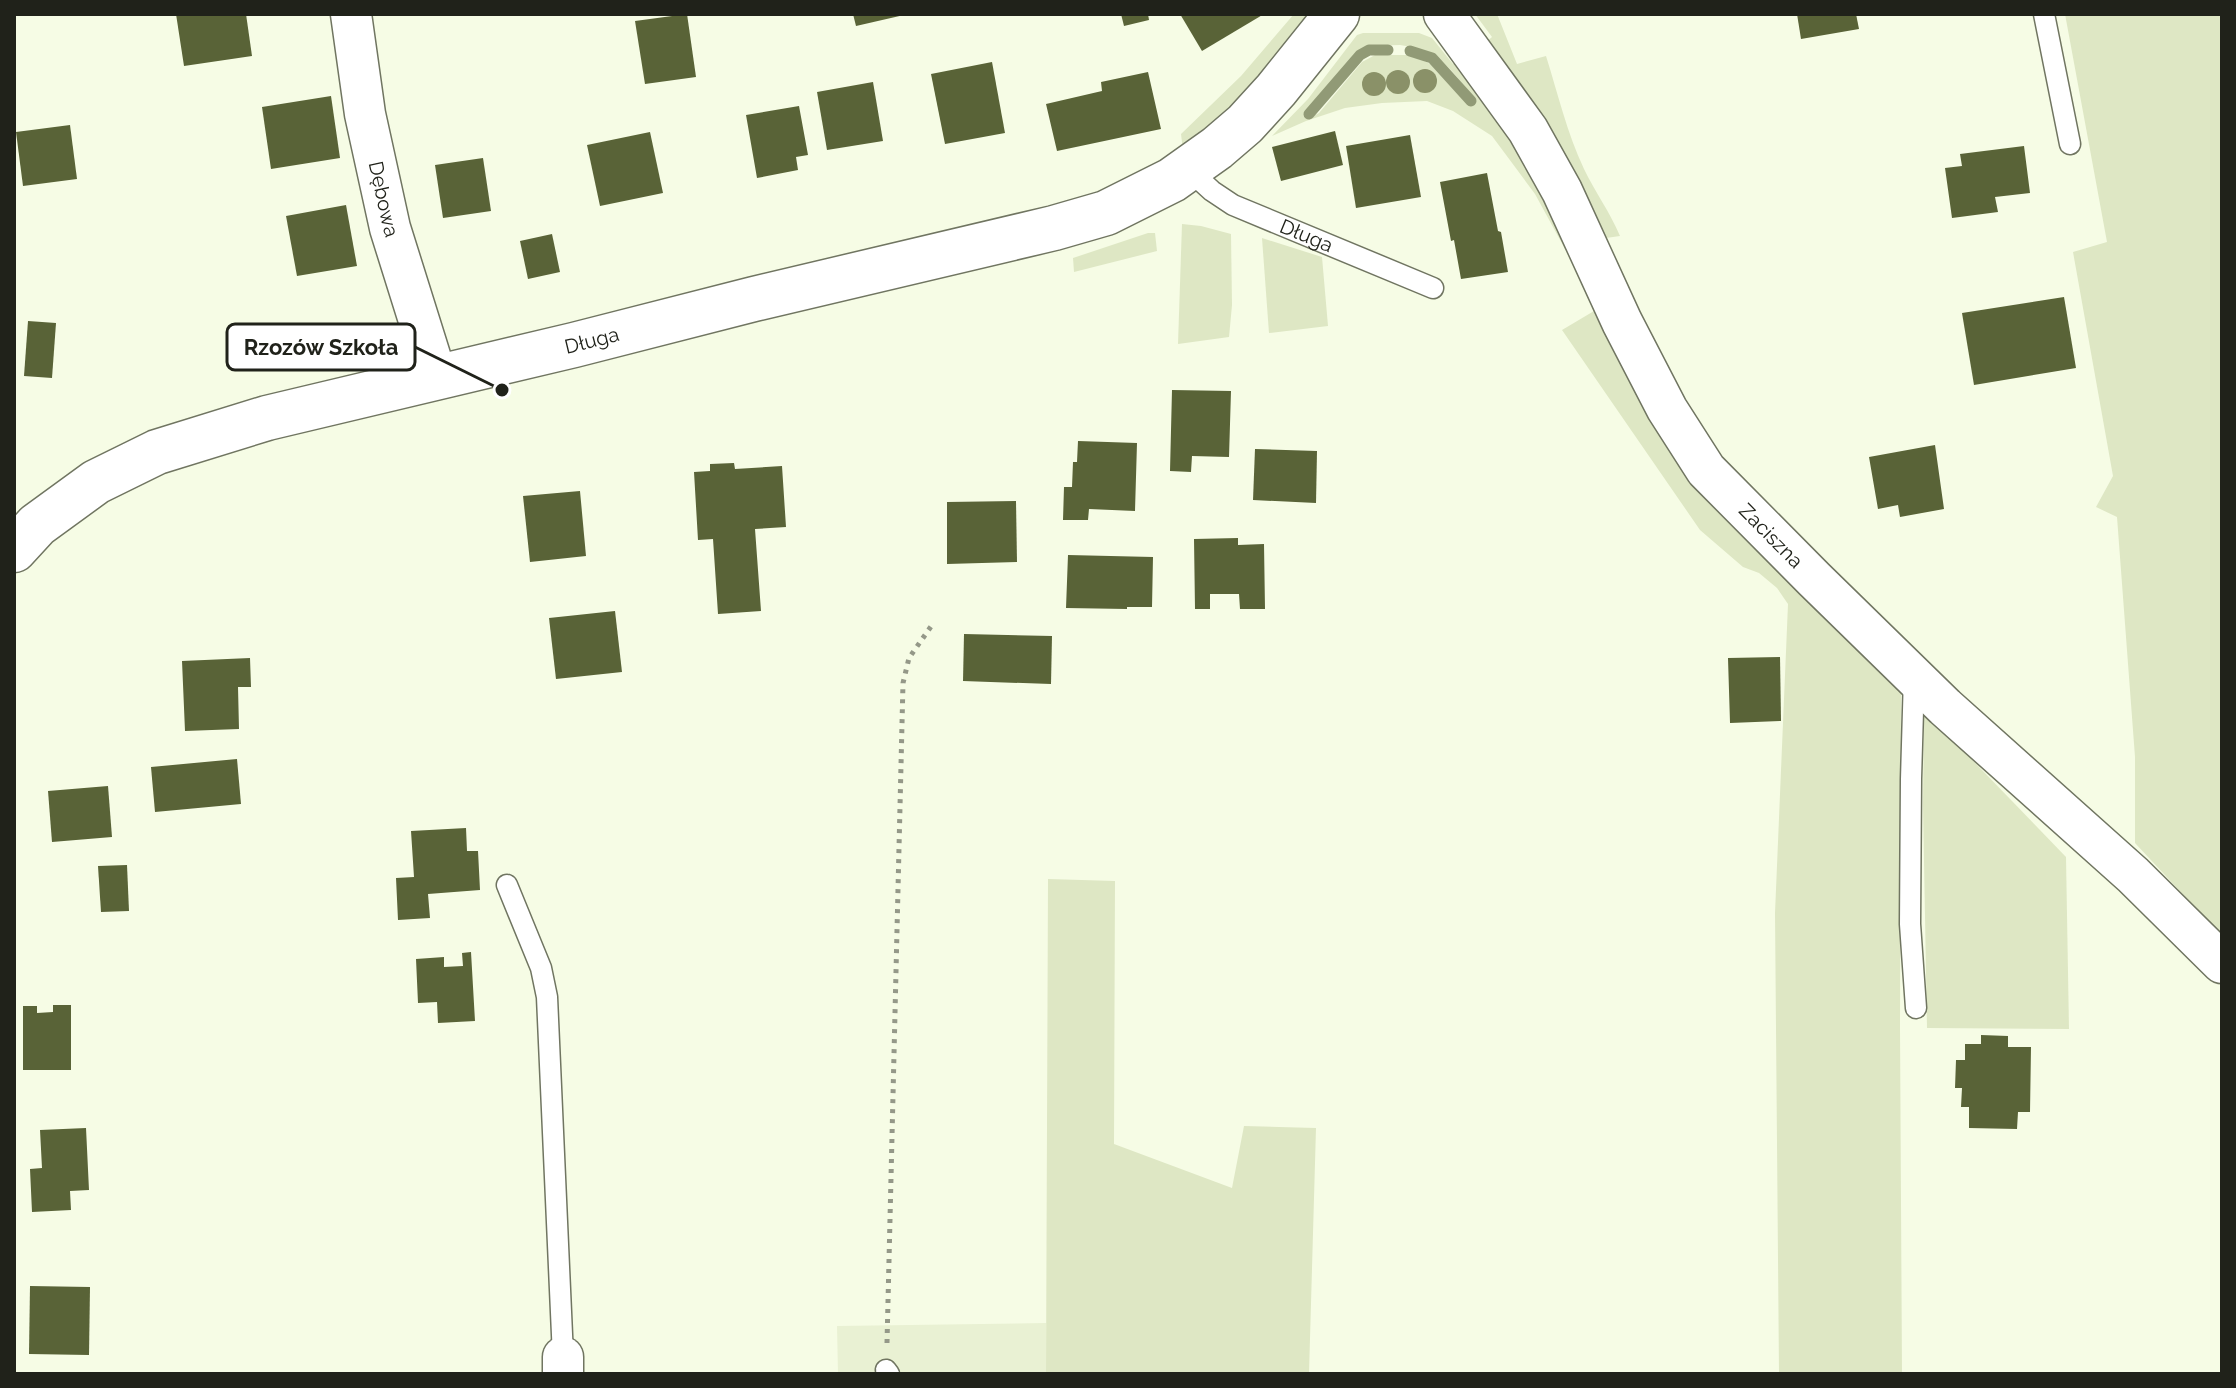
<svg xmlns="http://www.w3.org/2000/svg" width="2236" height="1388" font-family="Raleway,sans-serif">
  <rect width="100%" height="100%" fill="#f6fce5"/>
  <polygon fill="#e9f1d3" points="1046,1323 1046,1374 838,1374 837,1326"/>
  <g fill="#dee7c4" fill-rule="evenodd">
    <polygon points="1294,14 1315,14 1261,82 1183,150 1181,134 1241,76"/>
    <path d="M1475 14H1497L1517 64 1546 56C1558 94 1567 133 1584 169 1595 192 1610 212 1620 236L1599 239 1484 44 1492 37Z"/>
    <polygon points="2065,14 2222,14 2222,936 2135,843 2135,757 2117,517 2096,507 2113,476 2073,252 2107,242"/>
    <path d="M1363 33H1419L1432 38 1453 64 1461 59 1501 110 1575 245 1565 249 1535 194 1492 136 1453 111 1427 101 1382 103 1345 108 1306 121 1272 136 1308 99 1357 35ZM1400 45C1441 51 1450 69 1475 99L1467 104 1430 64 1419 58 1409 55H1375L1362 62 1319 113 1311 117 1308 110 1357 51 1366 46Z"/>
    <polygon points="1182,224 1201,226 1231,234 1232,305 1229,337 1178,344"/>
    <polygon points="1148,233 1155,233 1157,251 1074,272 1073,258"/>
    <polygon points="1262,238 1322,257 1328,326 1269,333"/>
    <polygon points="1594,311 1681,461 1901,686 1900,1028 1902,1374 1779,1374 1775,913 1788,604 1777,588 1759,573 1743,567 1700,530 1562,330"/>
    <polygon points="1924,710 2066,857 2069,1029 1927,1028 1923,805"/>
    <polygon points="1048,879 1115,881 1114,1144 1232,1188 1244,1126 1316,1128 1309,1374 1046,1374"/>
  </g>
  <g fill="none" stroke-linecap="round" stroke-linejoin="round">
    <g stroke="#919a76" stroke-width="11">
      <polyline points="1410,51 1432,58 1471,101"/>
      <polyline points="1309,114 1360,55 1369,50 1388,50"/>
    </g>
  </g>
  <g fill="#596337">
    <polygon points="176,14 246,14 252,56 184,66"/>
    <polygon points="687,14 696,77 645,84 635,21"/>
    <polygon points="853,14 904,14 904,15 856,26"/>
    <polygon points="1121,14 1148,14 1149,20 1124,26"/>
    <polygon points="1180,14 1264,14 1202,51"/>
    <polygon points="1797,14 1856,14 1859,29 1801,39"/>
    <polygon points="992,62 1005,133 945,144 931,74"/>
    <polygon points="1148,72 1161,129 1057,151 1046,104 1102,91 1101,82"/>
    <polygon points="873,82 883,141 827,150 817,92"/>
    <polygon points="331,96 340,158 271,169 262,107"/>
    <polygon points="799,106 808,155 796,157 798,170 757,178 746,115"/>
    <polygon points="70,125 77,179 23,186 16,132"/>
    <polygon points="1335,131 1343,165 1281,181 1272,147"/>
    <polygon points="650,132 663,193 600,206 587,145"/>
    <polygon points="1410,135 1421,197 1356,208 1346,146"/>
    <polygon points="2024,146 2030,193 1995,197 1998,212 1952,218 1945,168 1962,166 1960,154"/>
    <polygon points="483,158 491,211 443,218 435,165"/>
    <polygon points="1487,173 1498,231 1501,232 1508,272 1461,279 1454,240 1451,241 1440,182"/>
    <polygon points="346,205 357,266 297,276 286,216"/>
    <polygon points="552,234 560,272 528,279 520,241"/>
    <polygon points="2064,297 2076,368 1974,385 1962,313"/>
    <polygon points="28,321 56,323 52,378 24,376"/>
    <polygon points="1172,390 1231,391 1229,457 1192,456 1191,472 1170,471"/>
    <polygon points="1078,441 1137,443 1135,511 1089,509 1088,520 1063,520 1064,487 1072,487 1073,462 1077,462"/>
    <polygon points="1935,445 1944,509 1900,517 1898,505 1878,509 1869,457"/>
    <polygon points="1255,449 1317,451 1316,503 1253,500"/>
    <polygon points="734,463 735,469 782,466 786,527 755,529 761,611 718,614 713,539 698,540 694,472 710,471 710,464"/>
    <polygon points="580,491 586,556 530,562 523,496"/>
    <polygon points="1016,501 1017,562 947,564 947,502"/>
    <polygon points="1238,538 1238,545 1264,544 1265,609 1240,609 1239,594 1210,594 1210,609 1195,609 1194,539"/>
    <polygon points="1068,555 1153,557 1152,607 1127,607 1127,609 1066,608"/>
    <polygon points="615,611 622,672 556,679 549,618"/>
    <polygon points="964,634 1052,636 1051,684 963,681"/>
    <polygon points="1780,657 1781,721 1730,723 1728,658"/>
    <polygon points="250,658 251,687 238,687 239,729 185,731 182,661"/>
    <polygon points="237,759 241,804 155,812 151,767"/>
    <polygon points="108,786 112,837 52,842 48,791"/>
    <polygon points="466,828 467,851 478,851 480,890 428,894 430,918 398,920 396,878 414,877 411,831"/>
    <polygon points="127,865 129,911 101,912 98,866"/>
    <polygon points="471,952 475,1021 438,1023 437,1002 418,1003 416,959 444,957 444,967 463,966 462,953"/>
    <polygon points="53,1005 71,1005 71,1070 23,1070 23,1006 37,1006 37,1013 53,1012"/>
    <polygon points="1981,1035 2008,1036 2008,1047 2031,1047 2030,1112 2018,1112 2017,1129 1969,1128 1969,1107 1961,1107 1962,1088 1955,1088 1956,1060 1965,1060 1965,1044 1981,1044"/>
    <polygon points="86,1128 89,1190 70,1191 71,1210 32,1212 30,1169 42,1168 40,1130"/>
    <polygon points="30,1286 90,1287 89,1355 29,1354"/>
  </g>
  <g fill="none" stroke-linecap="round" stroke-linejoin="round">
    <defs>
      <g id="service">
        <polyline points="2044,14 2070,144"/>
        <path id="s1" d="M1189 170 1212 191 1233 205 1433 288"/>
        <polyline points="1914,676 1911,779 1910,924 1916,1008"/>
        <polyline points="507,885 541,968 547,997 563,1357"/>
        <polyline points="886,1370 889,1374"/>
      </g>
      <g id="minor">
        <path id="s2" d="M351 14 365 114 390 228 437 378"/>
        <path id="s3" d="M1444 14 1528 130 1562 191 1622 322 1667 409 1706 470 1814 579 1945 707 2133 875 2222 963"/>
        <polyline points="563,1357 563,1374"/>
      </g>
      <g id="tertiary">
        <path id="s4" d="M14 550 37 525 96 482 157 452 267 418 574 345 754 299 1054 228 1106 213 1172 180 1217 148 1245 124 1276 90 1337 14"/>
      </g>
    </defs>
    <use href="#service" stroke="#707561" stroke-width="23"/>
    <use href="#minor" stroke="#707561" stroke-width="43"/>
    <use href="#tertiary" stroke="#707561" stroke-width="47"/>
    <polyline stroke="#949888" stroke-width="5" stroke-dasharray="4 6" stroke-linecap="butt" points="887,1343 903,683 909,658 932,625"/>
    <use href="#service" stroke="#fff" stroke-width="20"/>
    <use href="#minor" stroke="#fff" stroke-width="40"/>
    <use href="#tertiary" stroke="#fff" stroke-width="44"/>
  </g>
  <g fill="#8a9168">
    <circle cx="1425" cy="81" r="12"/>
    <circle cx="1398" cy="82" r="12"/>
    <circle cx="1374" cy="84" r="12"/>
  </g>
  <g text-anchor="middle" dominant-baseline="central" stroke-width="8" stroke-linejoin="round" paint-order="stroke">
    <g font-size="20" fill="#20221a" stroke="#fff">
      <text stroke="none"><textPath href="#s2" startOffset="188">Dębowa</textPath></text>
      <text stroke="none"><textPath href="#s1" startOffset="136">Długa</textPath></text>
      <text stroke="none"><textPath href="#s4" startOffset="624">Długa</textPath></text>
      <text stroke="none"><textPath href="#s3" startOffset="620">Zaciszna</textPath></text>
    </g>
  </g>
  <path fill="none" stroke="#20221a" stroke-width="3" d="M502 390L415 347"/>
  <circle fill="#20221a" stroke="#fff" stroke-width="3" cx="502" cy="390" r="8"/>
  <rect fill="#fff" stroke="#20221a" stroke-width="3" x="227" y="324" width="188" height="46" rx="8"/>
  <g font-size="22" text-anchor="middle" font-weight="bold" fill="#20221a">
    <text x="321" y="355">Rzozów Szkoła</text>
  </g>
  <rect width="2236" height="1388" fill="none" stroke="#20221a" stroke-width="32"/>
</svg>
